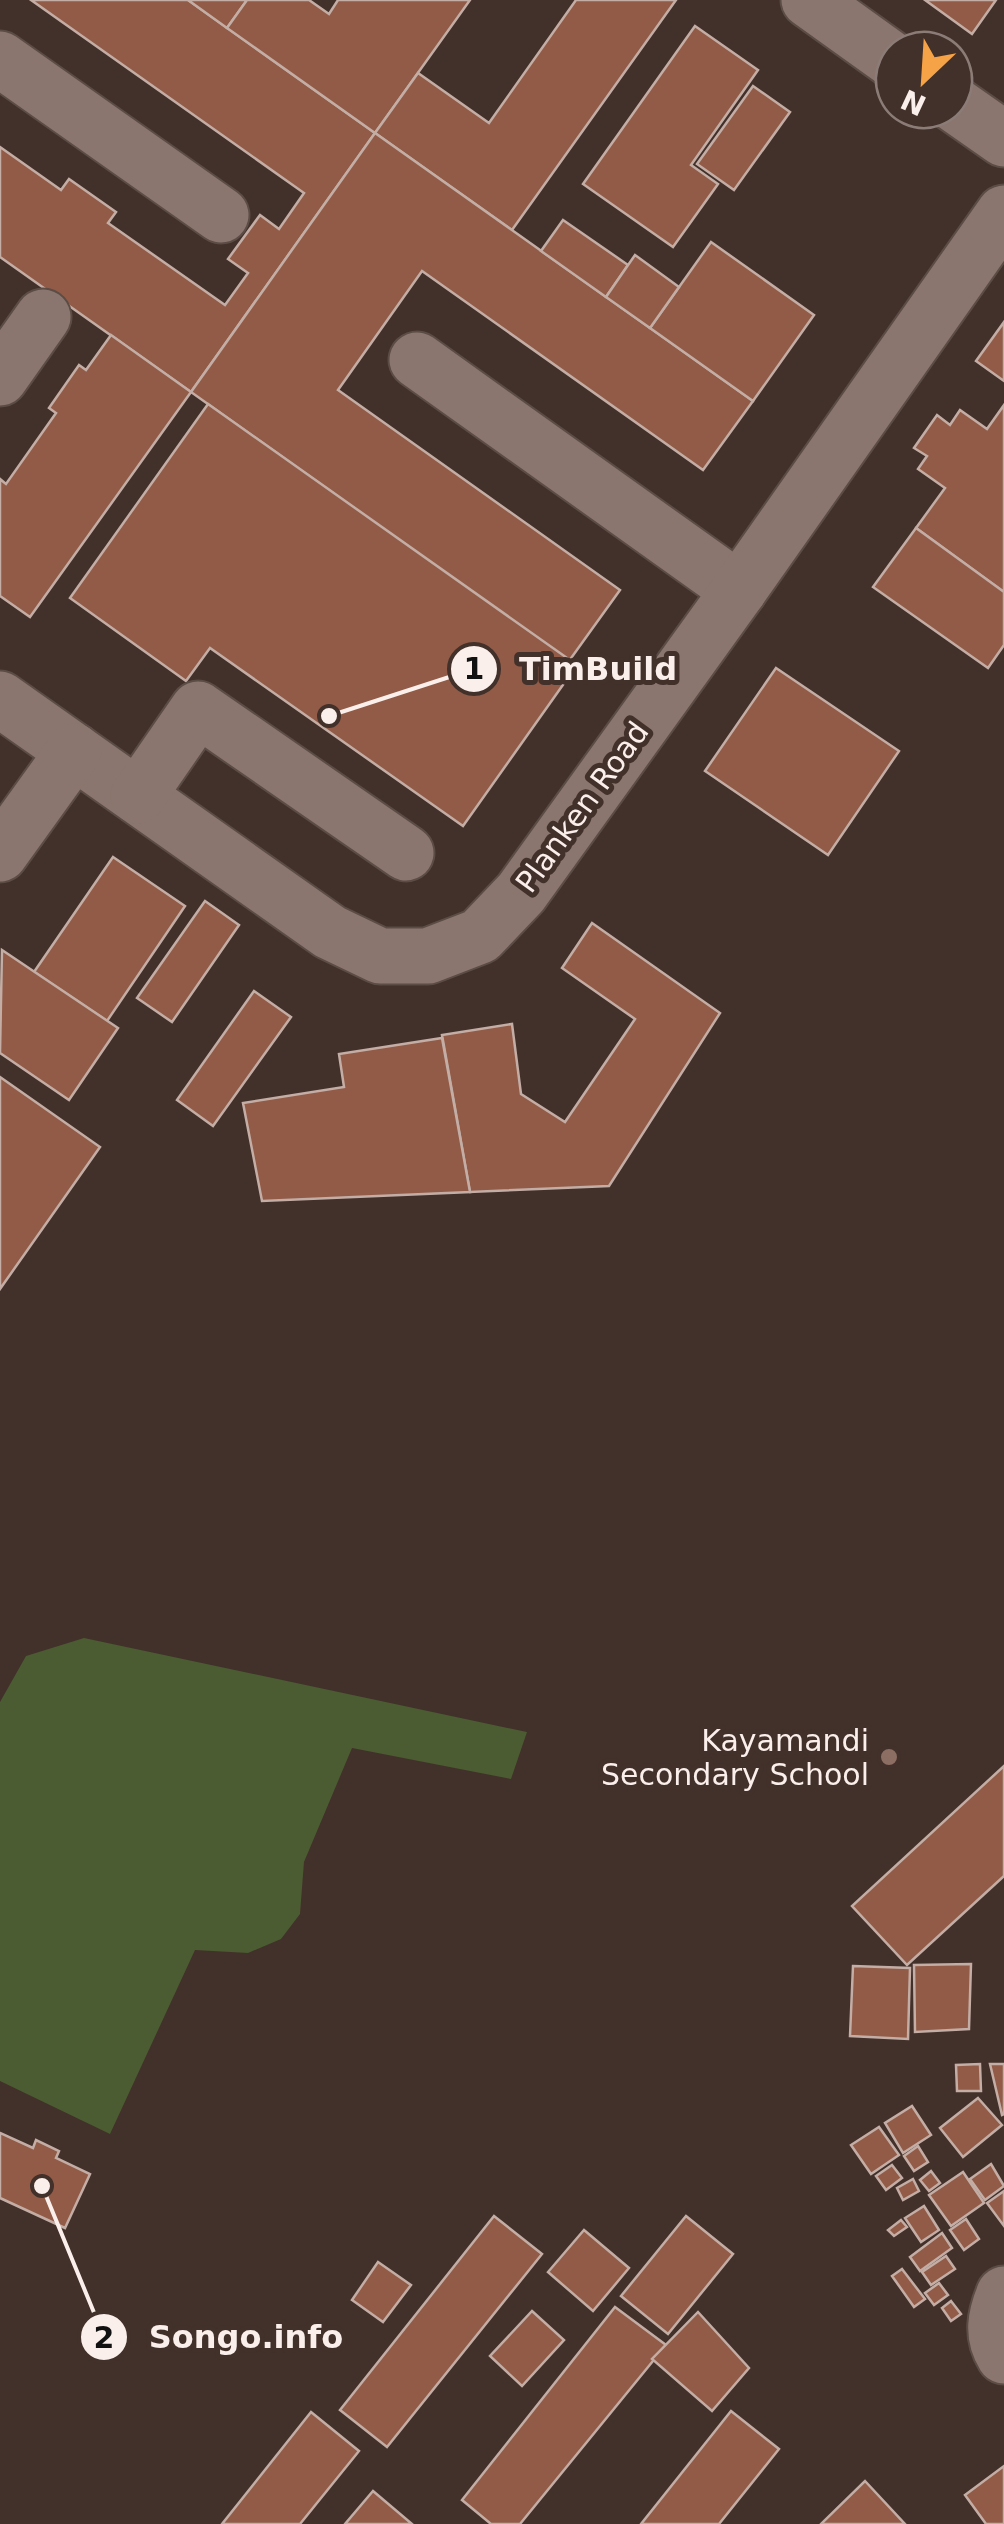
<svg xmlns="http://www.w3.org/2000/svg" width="1004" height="2524" font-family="'DejaVu Sans',sans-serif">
  <rect width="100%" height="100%" fill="#42302a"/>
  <polygon fill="#4b5b32" points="84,1638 527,1732 511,1779 352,1748 304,1862 300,1914 281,1939 248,1953 195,1950 110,2134 0,2081 0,1702 26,1656"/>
  <g fill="#915b47" stroke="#c3ada5" stroke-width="2.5">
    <polygon points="31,0 188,0 375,133 191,392 0,257 0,147 61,190 69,179 116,212 108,223 225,305 248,273 228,259 260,215 279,229 304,193"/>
    <polygon points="188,0 247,0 227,28"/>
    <polygon points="247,0 309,0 329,14 338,0 470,0 375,133 227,28"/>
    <polygon points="576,0 676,0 512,230 375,133 418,73 489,123"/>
    <polygon points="925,0 996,0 972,34"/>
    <polygon points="695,26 758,70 691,165 718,184 673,247 583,184"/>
    <polygon points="753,86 790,112 734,190 697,164"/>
    <polygon points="375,133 753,401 703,470 422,271 338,390 620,590 569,661 191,392"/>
    <polygon points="563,220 628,265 606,297 541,251"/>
    <polygon points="711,242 814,315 753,401 650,328"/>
    <polygon points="635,255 679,287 650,328 606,297"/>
    <polygon points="1004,322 1004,381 976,361"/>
    <polygon points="111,335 191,392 30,617 0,596 0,479 6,484 56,413 49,408 79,365 86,370"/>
    <polygon points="208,404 577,665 463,826 210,648 186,681 70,598"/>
    <polygon points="1004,405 1004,592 916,528 945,488 918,469 927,456 914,448 937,415 950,425 960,410 987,429"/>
    <polygon points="916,528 1004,592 1004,645 988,668 873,587"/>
    <polygon points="776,668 899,751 828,855 705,771"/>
    <polygon points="113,857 185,906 107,1021 34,972"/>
    <polygon points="205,901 239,925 172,1022 137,998"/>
    <polygon points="592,923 720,1013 609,1186 470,1192 442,1035 512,1024 521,1094 565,1122 635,1019 562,968"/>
    <polygon points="2,950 118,1028 69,1100 0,1053"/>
    <polygon points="254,991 291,1017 213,1126 177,1100"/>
    <polygon points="442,1038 470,1192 262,1201 243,1103 344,1087 339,1054"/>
    <polygon points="0,1077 100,1147 0,1289"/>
    <polygon points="1004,1766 1004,1876 907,1965 852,1906"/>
    <polygon points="971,1964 969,2029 915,2032 914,1965"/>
    <polygon points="853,1966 910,1968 908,2039 850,2036"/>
    <polygon points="980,2064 981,2091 957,2091 956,2065"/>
    <polygon points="990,2064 1004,2064 1004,2114 1002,2115"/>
    <polygon points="978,2098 1002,2125 963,2157 940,2128"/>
    <polygon points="912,2106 931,2135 903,2153 885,2123"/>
    <polygon points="879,2127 899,2155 871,2174 851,2145"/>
    <polygon points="0,2133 33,2148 36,2140 59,2151 56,2158 90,2174 65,2228 0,2198"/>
    <polygon points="918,2146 928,2162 914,2171 904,2156"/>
    <polygon points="991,2164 1004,2186 985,2200 970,2179"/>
    <polygon points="892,2165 902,2178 886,2190 876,2176"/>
    <polygon points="931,2171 940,2183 929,2191 920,2180"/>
    <polygon points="963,2172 984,2203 951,2226 929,2195"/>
    <polygon points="913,2179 919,2191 903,2200 897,2188"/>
    <polygon points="1004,2191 1004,2226 987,2203"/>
    <polygon points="924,2206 939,2230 921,2242 905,2218"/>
    <polygon points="494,2216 542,2254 387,2447 340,2410"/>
    <polygon points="686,2216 733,2254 668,2334 621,2296"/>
    <polygon points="966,2219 979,2239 964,2250 950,2230"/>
    <polygon points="901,2220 907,2227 894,2236 888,2230"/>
    <polygon points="584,2230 629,2268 593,2311 548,2272"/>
    <polygon points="942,2233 952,2248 920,2271 910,2257"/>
    <polygon points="946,2256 955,2269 931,2285 922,2272"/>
    <polygon points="378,2262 411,2285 383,2322 352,2300"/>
    <polygon points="902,2269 925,2299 914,2307 892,2276"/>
    <polygon points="939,2283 948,2295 934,2305 925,2293"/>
    <polygon points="951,2301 961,2314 951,2321 942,2308"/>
    <polygon points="615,2307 666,2345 520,2524 491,2524 462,2500"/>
    <polygon points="532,2311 564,2340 522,2386 490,2356"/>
    <polygon points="698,2312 749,2368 712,2411 652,2359"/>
    <polygon points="731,2411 779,2449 719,2524 641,2524"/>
    <polygon points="311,2412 359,2451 300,2524 222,2524"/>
    <polygon points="1004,2466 1004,2524 986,2524 965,2495"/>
    <polygon points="865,2481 905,2524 821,2524"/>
    <polygon points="373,2491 412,2524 345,2524"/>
  </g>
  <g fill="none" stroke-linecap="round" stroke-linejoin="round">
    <defs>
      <g id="minor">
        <polyline points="809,0 894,61"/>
        <polyline points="0,59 221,215"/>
        <polyline points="954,104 1004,139"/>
        <polyline points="417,360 739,590"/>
        <polyline points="0,378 43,317"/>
        <polyline points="0,699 330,932 380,956 428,956 480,936 521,893 739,590 1004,213"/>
        <polyline points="138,796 198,709 406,853"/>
        <polyline points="0,854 74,751"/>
        <path d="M1004 2294C995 2316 991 2335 1004 2356"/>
      </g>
    </defs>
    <use href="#minor" stroke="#5b4c46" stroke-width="59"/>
    <use href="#minor" stroke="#8a766e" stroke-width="55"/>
  </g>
  <circle fill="#8d6e63" stroke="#42302a" stroke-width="4" cx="889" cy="1757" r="10"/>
  <g text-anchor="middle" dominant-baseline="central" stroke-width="10" stroke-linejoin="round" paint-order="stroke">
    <g font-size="30" fill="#fbefeb" stroke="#42302a">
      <text transform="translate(582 807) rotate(-54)">Planken Road</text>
    </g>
    <g font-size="30" fill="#fbefeb" stroke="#42302a" text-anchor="end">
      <text x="869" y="1740">Kayamandi<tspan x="869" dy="34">Secondary School</tspan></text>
    </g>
  </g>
  <path fill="none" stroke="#fbefeb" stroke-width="4" d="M329 716L474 669M42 2186L104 2337"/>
  <g fill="#fbefeb" stroke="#42302a" stroke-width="4">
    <circle cx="329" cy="716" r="10"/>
    <circle cx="42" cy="2186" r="10"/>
    <circle cx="474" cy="669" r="25"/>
    <circle cx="104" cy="2337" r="25"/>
  </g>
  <g font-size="30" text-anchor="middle" font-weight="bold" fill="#111">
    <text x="474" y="679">1</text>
    <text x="104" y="2348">2</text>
  </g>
  <g font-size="32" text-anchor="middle" font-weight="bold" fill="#fbefeb" stroke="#42302a" stroke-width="10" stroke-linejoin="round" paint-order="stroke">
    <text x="598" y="680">TimBuild</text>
    <text x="246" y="2348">Songo.info</text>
  </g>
  <g transform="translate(924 80) rotate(205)"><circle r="48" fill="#42302a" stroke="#8c7c77" stroke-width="2.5"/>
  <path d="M0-8L18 38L0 25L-18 38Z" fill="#f6a247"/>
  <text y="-15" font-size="28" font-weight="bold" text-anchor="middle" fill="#fbefeb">N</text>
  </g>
</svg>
